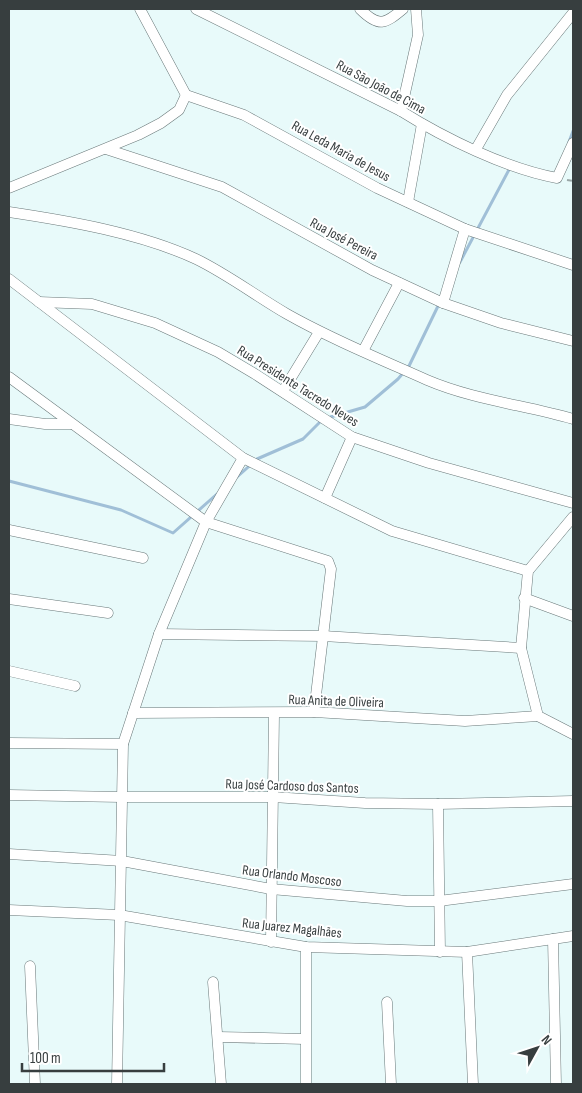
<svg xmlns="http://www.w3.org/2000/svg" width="582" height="1093" font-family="'Sofia Sans Condensed',sans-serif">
  <rect width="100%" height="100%" fill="#e8fafa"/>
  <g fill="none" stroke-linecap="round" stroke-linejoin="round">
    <g stroke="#a0bfd7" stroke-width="3">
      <polyline points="569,142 573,131"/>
      <polyline points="460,262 511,166"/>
      <polyline points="327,418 365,407 398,379 409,366 439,304"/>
      <polyline points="237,477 257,459 303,439 322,420"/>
      <polyline points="9,481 121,510 173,533 217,494"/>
    </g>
    <defs>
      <g id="street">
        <polyline points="140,9 186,95 244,115 377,188 465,229 573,265"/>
        <path d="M196 9 401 111C444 138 507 169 557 178L573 143"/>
        <path d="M360 9C379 28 385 24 403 9"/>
        <polyline points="401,111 418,35 416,9"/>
        <polyline points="106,149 222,187 372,270 443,303 501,323 573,341"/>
        <polyline points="476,149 507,95 573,13"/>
        <polyline points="9,188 138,135 161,123 179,110 186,95"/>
        <polyline points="408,202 422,124"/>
        <path d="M9 212C69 221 140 233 196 259 227 274 256 296 287 314 331 339 380 359 427 380 474 400 525 405 573 419"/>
        <polyline points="9,279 243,458 392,531 528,571"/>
        <polyline points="39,302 92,304 155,323 218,352 255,374 352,437 429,463 573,503"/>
        <polyline points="443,303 465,229"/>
        <polyline points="363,351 399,283"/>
        <polyline points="9,377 206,522 328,561 331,569 314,712"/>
        <polyline points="283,391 319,332"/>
        <polyline points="9,419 45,424 71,424"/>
        <polyline points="325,498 352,437"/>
        <polyline points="573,517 528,571 521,648 538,716 573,734"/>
        <polyline points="9,530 143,558"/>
        <polyline points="524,598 573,616"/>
        <polyline points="9,599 108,613"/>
        <polyline points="159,634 323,636 521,648"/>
        <polyline points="9,671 75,686"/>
        <polyline points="133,713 314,712 465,721 538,716"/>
        <polyline points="9,743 123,744"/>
        <polyline points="9,795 121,797 273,797 365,803 438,804 573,801"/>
        <polyline points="438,804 440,952"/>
        <polyline points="9,854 122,861 271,889 407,901 439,901 573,884"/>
        <polyline points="9,910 119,915 306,947 467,952 573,936"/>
        <polyline points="553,939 556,1084"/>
        <polyline points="271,942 274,714"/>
        <polyline points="306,947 306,1084"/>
        <polyline points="467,952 473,1084"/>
        <polyline points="30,966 35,1084"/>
        <polyline points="213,982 221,1084"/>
        <polyline points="387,1002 391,1084"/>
        <polyline points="218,1037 305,1039"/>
        <polyline points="117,1084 123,744 159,634 206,522 243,458"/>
      </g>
    </defs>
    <use href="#street" stroke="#697879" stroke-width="11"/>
    <polyline stroke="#99a6a6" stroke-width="2" stroke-dasharray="5 2.5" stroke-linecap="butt" points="567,180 573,181"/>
    <use href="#street" stroke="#fff" stroke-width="10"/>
  </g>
  <g text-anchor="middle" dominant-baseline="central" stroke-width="4" stroke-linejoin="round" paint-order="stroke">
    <g font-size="14" fill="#373e3f" stroke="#fff">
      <text transform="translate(381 87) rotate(28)">Rua São João de Cima</text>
      <text transform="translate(341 151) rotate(29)">Rua Leda Maria de Jesus</text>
      <text transform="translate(344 239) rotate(28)">Rua José Pereira</text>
      <text transform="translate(298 386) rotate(32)">Rua Presidente Tacredo Neves</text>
      <text transform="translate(336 701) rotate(2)">Rua Anita de Oliveira</text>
      <text transform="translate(292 786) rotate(2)">Rua José Cardoso dos Santos</text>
      <text transform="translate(292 876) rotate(7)">Rua Orlando Moscoso</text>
      <text transform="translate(292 928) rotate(6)">Rua Juarez Magalhães</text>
    </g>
  </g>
  <rect width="582" height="1093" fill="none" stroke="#373e3f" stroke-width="20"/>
  <g transform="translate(537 1048) rotate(50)" stroke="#ffffff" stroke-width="4" paint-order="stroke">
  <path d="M0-4L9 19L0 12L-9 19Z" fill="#373e3f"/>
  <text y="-8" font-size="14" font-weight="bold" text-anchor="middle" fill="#373e3f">N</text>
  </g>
  <path d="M22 1063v8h142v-8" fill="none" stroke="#373e3f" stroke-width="2.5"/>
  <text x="30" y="1063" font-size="15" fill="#373e3f" stroke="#ffffff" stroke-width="4" paint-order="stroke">100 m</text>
</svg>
